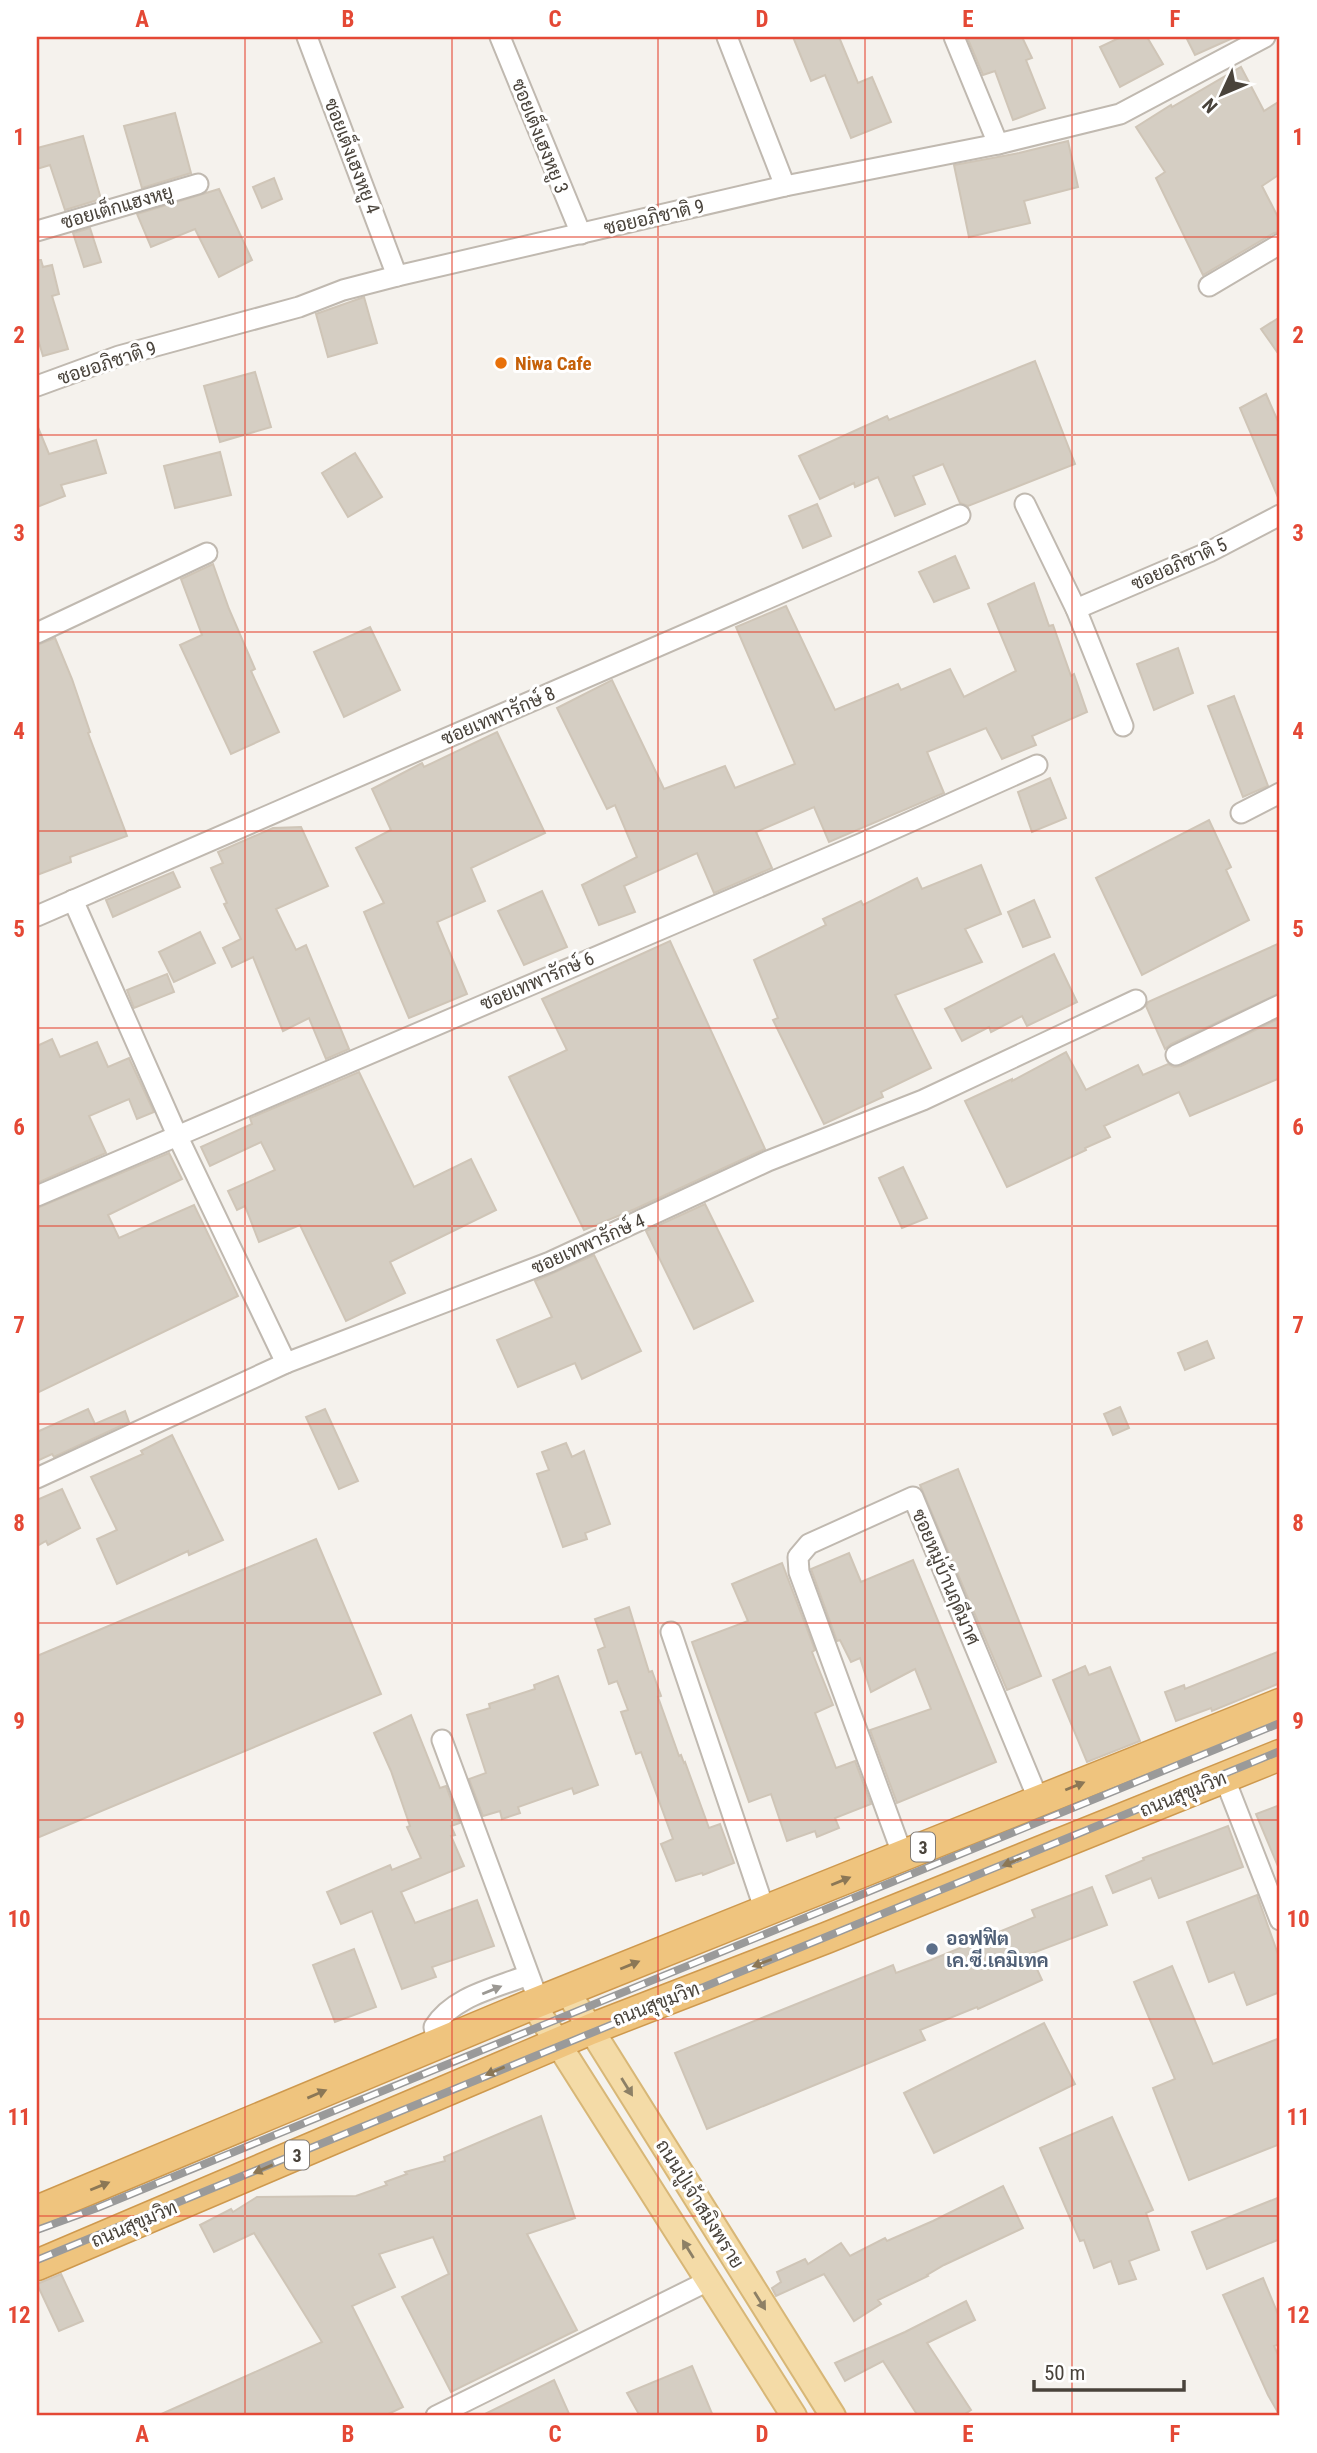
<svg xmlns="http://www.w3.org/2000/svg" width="1317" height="2453" font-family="'Roboto Condensed',Sarabun,sans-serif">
  <rect width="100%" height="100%" fill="#f5f2ed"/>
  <g fill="#d5cec3" stroke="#cfc5b7" stroke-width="2">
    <polygon points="793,37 839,37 858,83 872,77 891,122 851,138 825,75 811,81"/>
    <polygon points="967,37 1022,37 1032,58 1026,60 1045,108 1013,120 995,71 983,75"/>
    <polygon points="1121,37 1147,37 1163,64 1120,87 1100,47"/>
    <polygon points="1186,37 1235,37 1195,55"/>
    <polygon points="1241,67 1264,111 1280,101 1280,174 1262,186 1280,221 1280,232 1274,233 1203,275 1156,178 1165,172 1136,127 1171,105 1172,107"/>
    <polygon points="175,113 191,173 142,188 124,126"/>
    <polygon points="83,136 101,199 65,210 50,165 37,169 37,148"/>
    <polygon points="1068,141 1078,187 1024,201 1030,223 969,237 954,165 1019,153"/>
    <polygon points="274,178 282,199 262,208 253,187"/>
    <polygon points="219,189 252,260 219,277 195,229 151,247 137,214"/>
    <polygon points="90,228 101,262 84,267 73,233"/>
    <polygon points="37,260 41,260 43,267 52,265 59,294 52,296 68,349 43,356 37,336"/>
    <polygon points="364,297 377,343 328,357 316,314"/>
    <polygon points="1280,317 1280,356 1261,329"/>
    <polygon points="1035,361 1075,464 968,506 960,503 943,464 913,476 925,504 895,516 878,477 855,487 854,483 820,499 799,456 887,416 889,420"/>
    <polygon points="255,372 271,427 220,442 204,386"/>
    <polygon points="1266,394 1280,426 1280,502 1240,408"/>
    <polygon points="37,425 49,454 96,440 106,473 61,485 65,496 37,507"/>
    <polygon points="220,452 231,495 175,508 164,466"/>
    <polygon points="355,453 382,497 348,517 322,473"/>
    <polygon points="817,504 831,536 803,548 789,516"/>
    <polygon points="955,556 969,588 934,602 919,572"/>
    <polygon points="213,564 229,609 255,669 251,671 279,732 231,754 180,645 202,635 181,579"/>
    <polygon points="1034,583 1049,626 1053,625 1071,676 1074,674 1087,712 1032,736 1036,745 1002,759 986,728 927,752 944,793 829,842 814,807 756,832 772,868 714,893 697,853 624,886 635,912 599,925 582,885 637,857 615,805 607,809 557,708 612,680 664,789 725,766 735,788 795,764 736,627 786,606 835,710 898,684 901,690 950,669 964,697 1016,671 988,604"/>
    <polygon points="370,627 400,690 344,717 314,652"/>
    <polygon points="55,638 72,679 90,732 88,733 127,836 70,857 71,862 37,875 37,645"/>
    <polygon points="1178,648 1193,693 1154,710 1137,664"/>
    <polygon points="1234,696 1268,786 1243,797 1208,706"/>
    <polygon points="497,732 545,833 471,868 485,901 437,922 467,994 409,1018 364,912 384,903 356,848 391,830 372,789 422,763 424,767"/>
    <polygon points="1050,778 1066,818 1032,832 1018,792"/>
    <polygon points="1209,820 1231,867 1226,870 1249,920 1142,975 1096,878"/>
    <polygon points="301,827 328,886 276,909 296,950 306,945 349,1049 326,1059 309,1018 283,1031 253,957 232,967 223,948 241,939 224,904 227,903 211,868 223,863 218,852 273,828"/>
    <polygon points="981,865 1001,914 965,929 982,962 895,995 931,1068 881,1092 883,1097 824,1124 773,1020 778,1018 754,960 826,925 823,919 861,901 863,905 917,878 922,889"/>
    <polygon points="173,872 180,887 113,917 106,900"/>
    <polygon points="542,891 567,947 524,965 498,911"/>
    <polygon points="1034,900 1050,937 1023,947 1008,912"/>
    <polygon points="200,932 215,963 174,982 159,952"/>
    <polygon points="670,941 765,1149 635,1209 584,1230 509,1077 567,1050 542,999"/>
    <polygon points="1280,943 1280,993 1171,1044 1165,1049 1146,1006 1148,1002"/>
    <polygon points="1054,954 1077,1002 1027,1026 1022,1016 991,1032 989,1027 962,1041 945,1009"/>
    <polygon points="167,974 174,992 134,1008 127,990"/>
    <polygon points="1280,1018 1280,1078 1190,1116 1179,1092 1104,1126 1110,1137 1085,1148 1086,1150 1007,1187 965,1101 1012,1079 1012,1081 1066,1052 1086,1090 1138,1065 1143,1075 1168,1064 1174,1067 1181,1066"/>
    <polygon points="52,1039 60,1057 97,1042 108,1067 129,1058 154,1112 137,1119 129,1099 89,1116 106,1153 37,1183 37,1046"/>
    <polygon points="359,1072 414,1187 471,1159 496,1210 390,1262 405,1293 346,1321 300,1225 259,1242 245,1206 237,1210 228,1191 275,1170 261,1142 210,1166 201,1147 252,1124 250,1118"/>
    <polygon points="169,1153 182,1179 108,1215 119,1238 194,1205 238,1296 37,1393 37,1208"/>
    <polygon points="903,1167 927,1218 902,1228 879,1178"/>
    <polygon points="705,1204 753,1301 694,1329 646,1231"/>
    <polygon points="594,1255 641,1351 582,1379 575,1363 518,1387 497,1340 552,1317 535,1281"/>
    <polygon points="1207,1341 1214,1358 1185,1370 1178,1353"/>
    <polygon points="1120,1407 1129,1428 1113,1435 1104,1414"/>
    <polygon points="88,1409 95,1424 125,1411 129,1422 54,1457 52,1454 37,1461 37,1432"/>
    <polygon points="325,1409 358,1481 339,1489 306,1417"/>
    <polygon points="172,1435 223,1540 189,1555 188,1551 117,1584 97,1539 117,1530 91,1477 143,1454 141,1451"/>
    <polygon points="566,1443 572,1457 584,1451 610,1524 585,1533 587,1539 563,1547 537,1474 549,1470 542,1452"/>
    <polygon points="958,1469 1041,1676 1007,1690 920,1485"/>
    <polygon points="62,1489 80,1528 48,1545 46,1541 37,1546 37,1500"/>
    <polygon points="316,1539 381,1694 37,1838 37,1656"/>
    <polygon points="849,1553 861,1582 913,1560 996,1762 897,1803 870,1730 931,1709 915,1669 871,1692 860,1658 851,1662 840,1640 837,1641 811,1569"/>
    <polygon points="782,1563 815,1650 812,1652 833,1705 815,1713 836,1768 855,1761 871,1804 835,1818 839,1828 817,1837 815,1831 787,1841 771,1794 749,1802 692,1642 748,1621 732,1584"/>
    <polygon points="629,1607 649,1672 652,1671 661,1696 658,1697 679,1756 681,1755 684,1763 685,1762 709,1828 720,1824 734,1863 703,1875 702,1873 676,1881 661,1844 673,1839 641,1752 636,1754 621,1712 628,1710 617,1681 609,1684 598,1650 605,1647 595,1619"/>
    <polygon points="1280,1651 1280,1683 1212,1711 1211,1708 1176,1721 1165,1692 1184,1685 1185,1689"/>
    <polygon points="1085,1666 1089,1675 1110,1667 1140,1741 1087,1762 1053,1680"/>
    <polygon points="558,1676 598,1785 574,1794 572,1788 518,1807 520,1813 502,1819 500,1811 483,1816 469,1779 486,1773 467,1715 490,1708 489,1704 535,1689 534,1685"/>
    <polygon points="411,1715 440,1788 446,1786 460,1823 451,1826 455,1835 451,1836 464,1866 401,1892 415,1923 477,1900 494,1946 432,1967 436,1977 402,1989 372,1911 341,1924 327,1892 390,1865 392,1870 421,1858 407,1827 410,1826 391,1771 374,1733"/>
    <polygon points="1280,1805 1280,1871 1256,1814"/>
    <polygon points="1228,1826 1243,1867 1159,1898 1151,1878 1113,1893 1106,1876 1144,1860 1143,1858"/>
    <polygon points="1092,1887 1107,1925 1030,1954 1042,1980 978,2009 977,2007 920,2030 925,2040 707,2129 675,2053 893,1965 896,1973 931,1960 1035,1917 1032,1910"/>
    <polygon points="1257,1895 1280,1960 1280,1992 1247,2005 1234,1972 1209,1982 1187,1922"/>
    <polygon points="354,1949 376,2007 335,2022 313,1965"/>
    <polygon points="1172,1966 1213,2064 1280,2038 1280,2144 1189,2180 1153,2088 1175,2079 1134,1982"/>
    <polygon points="1044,2023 1075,2084 934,2153 904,2093"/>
    <polygon points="541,2116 575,2218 527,2234 577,2330 451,2392 402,2297 449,2274 433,2237 379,2254 395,2287 352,2306 403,2407 384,2416 157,2416 322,2342 254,2233 214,2252 200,2225 231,2209 233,2212 257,2197 356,2196 387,2185 385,2182 407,2174 405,2172 445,2161 444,2157"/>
    <polygon points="1112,2117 1153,2210 1146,2213 1159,2250 1129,2261 1136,2279 1119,2284 1111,2261 1094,2268 1084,2240 1080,2241 1040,2148"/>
    <polygon points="1003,2186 1023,2228 944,2265 927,2275 928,2276 878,2300 881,2304 854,2321 824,2274 776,2296 772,2288 781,2282 777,2272 805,2259 808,2264 841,2243 850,2256 885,2238 887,2241 933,2221"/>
    <polygon points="1280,2197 1280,2239 1207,2269 1192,2232"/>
    <polygon points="61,2274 83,2321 59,2331 37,2284"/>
    <polygon points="1263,2278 1280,2319 1280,2344 1274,2346 1280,2359 1280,2416 1268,2395 1223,2295"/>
    <polygon points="966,2301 975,2320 927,2343 971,2410 962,2416 918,2416 883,2361 845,2381 835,2363 905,2332"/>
    <polygon points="692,2366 713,2416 640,2416 627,2393"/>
    <polygon points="554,2380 570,2416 481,2416"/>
  </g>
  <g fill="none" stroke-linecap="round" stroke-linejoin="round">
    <defs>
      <g id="minor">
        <polyline points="307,37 397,276"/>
        <polyline points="500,37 581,234"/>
        <polyline points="727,37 785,186"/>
        <polyline points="954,37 998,144"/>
        <polyline points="37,231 198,184"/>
        <polyline points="1209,286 1280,244"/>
        <polyline points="37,386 119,356 299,307 343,290 397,276 785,186 998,144 1120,114 1265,37"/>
        <polyline points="1025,504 1076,609 1123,726"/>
        <polyline points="1076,609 1209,552 1280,515"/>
        <polyline points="37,633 207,553"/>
        <polyline points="1241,813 1280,793"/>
        <polyline points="73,900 177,1135 286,1363"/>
        <polyline points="37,916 960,515"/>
        <polyline points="1176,1055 1280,1005"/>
        <polyline points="37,1196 867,841 1037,765"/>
        <polyline points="37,1478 286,1363 550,1262 768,1161 923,1100 1136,1000"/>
        <polyline points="671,1632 765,1911"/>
        <polyline points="442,1740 539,2002"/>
        <polyline points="1224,1777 1280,1920"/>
        <polyline points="903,1856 799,1572 798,1557 809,1544 913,1497 1039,1801"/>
        <path d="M437 2044 434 2027C453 1996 496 1988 528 1975"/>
        <polyline points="436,2416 708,2281"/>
      </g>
      <g id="major">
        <polyline points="567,1991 833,2416"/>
        <polyline points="533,2004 794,2416"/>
      </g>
      <g id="highway">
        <polyline points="37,2211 533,2004 1280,1704"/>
        <polyline points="37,2265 591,2029 826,1938 1280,1755"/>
      </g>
    </defs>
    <use href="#minor" stroke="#c0b9b0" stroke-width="23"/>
    <use href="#major" stroke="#d8b777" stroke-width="28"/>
    <use href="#highway" stroke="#ce994e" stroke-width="33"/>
    <use href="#minor" stroke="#fff" stroke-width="19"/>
    <use href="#major" stroke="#f4dba7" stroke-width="24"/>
    <use href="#highway" stroke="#efc47e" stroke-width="30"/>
    <defs>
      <g id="rail">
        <polyline points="37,2230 97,2208 1280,1723"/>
        <polyline points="37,2260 1280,1751"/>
      </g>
    </defs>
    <use href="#rail" stroke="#9a9a9a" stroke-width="8"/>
    <use href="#rail" stroke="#fff" stroke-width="5" stroke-dasharray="16" stroke-linecap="butt"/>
  </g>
  <defs><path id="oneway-solid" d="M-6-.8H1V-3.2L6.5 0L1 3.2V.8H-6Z" transform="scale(1.75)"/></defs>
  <g fill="#8b7756">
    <use href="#oneway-solid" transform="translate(1075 1786) rotate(-22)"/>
    <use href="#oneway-solid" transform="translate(1012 1862) rotate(158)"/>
    <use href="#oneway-solid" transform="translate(841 1881) rotate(-22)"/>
    <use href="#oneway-solid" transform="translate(762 1963) rotate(159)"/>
    <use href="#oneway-solid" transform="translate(630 1965) rotate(-22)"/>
    <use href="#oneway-solid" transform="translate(495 2071) rotate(157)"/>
    <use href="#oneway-solid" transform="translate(317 2094) rotate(-23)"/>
    <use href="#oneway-solid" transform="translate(263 2169) rotate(157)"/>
    <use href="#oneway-solid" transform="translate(100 2186) rotate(-22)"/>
  </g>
  <use fill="#9b9893" href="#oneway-solid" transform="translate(492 1990) rotate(-22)"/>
  <g fill="#8d8066">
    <use href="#oneway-solid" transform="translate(627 2087) rotate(58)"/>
    <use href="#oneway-solid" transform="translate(688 2249) rotate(-122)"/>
    <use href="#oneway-solid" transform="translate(760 2301) rotate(58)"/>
  </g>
  <path fill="none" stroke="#e44835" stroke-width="2" stroke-opacity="0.55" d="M245 37V2416M452 37V2416M658 37V2416M865 37V2416M1072 37V2416M37 237H1280M37 435H1280M37 632H1280M37 831H1280M37 1028H1280M37 1226H1280M37 1424H1280M37 1623H1280M37 1820H1280M37 2019H1280M37 2216H1280"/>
  <circle fill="#e8710a" stroke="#fff" stroke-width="2.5" cx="501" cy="363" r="7"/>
  <circle fill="#5c6f8a" stroke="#fff" stroke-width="2.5" cx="932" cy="1949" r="7"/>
  <g text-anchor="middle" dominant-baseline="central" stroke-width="6" stroke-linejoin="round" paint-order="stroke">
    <g fill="#fff" stroke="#807b76" stroke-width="2">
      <rect x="911" y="1832.5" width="24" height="29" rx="5"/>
      <rect x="285" y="2140.5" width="24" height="29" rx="5"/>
    </g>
    <g font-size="18" font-weight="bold" fill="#49433b">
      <text x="923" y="1847">3</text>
      <text x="297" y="2155">3</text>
    </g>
    <g font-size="19" fill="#49433b" stroke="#fff">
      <text transform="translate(540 136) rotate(68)">ซอยเต็งเฮงหยู 3</text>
      <text transform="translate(352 156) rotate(69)">ซอยเต็งเฮงหยู 4</text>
      <text transform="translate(117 207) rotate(-16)">ซอยเต็กแฮงหยู</text>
      <text transform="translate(654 217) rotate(-13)">ซอยอภิชาติ 9</text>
      <text transform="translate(107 363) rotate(-18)">ซอยอภิชาติ 9</text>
      <text transform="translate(1179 564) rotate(-24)">ซอยอภิชาติ 5</text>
      <text transform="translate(498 716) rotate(-23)">ซอยเทพารักษ์ 8</text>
      <text transform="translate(537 981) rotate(-23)">ซอยเทพารักษ์ 6</text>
      <text transform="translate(588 1244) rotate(-24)">ซอยเทพารักษ์ 4</text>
      <text transform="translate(946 1577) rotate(67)">ซอยหมู่บ้านฤดีมาศ</text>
      <text transform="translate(1183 1794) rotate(-22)">ถนนสุขุมวิท</text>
      <text transform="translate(656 2004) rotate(-21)">ถนนสุขุมวิท</text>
      <text transform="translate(700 2204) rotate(58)">ถนนปู่เจ้าสมิงพราย</text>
      <text transform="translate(134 2224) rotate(-23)">ถนนสุขุมวิท</text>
    </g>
    <g font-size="19" font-weight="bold" fill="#c56008" stroke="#fff" text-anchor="start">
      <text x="515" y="363">Niwa Cafe</text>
    </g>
    <g font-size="19" font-weight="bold" fill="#4e5e75" stroke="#fff" text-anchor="start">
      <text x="946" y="1938">ออฟฟิต<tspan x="946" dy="22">เค.ซี.เคมิเทค</tspan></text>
    </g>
  </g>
  <rect width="1317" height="2453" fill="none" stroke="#ffffff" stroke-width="77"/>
  <g transform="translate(1222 94) rotate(226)" stroke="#ffffff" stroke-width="5" paint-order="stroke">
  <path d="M0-5L12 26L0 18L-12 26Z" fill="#49433b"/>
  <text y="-10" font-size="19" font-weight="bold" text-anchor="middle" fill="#49433b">N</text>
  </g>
  <path d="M1034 2380v10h150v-10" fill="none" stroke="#49433b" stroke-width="3.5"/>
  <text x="1044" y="2380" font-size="21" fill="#49433b" stroke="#ffffff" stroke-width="5" paint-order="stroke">50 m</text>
  <rect x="38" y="38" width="1240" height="2376" fill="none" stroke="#e44835" stroke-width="2.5"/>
  <g font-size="23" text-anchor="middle" font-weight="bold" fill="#e44835">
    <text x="142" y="27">A</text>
    <text x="348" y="27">B</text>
    <text x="555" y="27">C</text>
    <text x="762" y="27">D</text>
    <text x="968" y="27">E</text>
    <text x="1175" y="27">F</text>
    <text x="19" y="145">1</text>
    <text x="1298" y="145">1</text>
    <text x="19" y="343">2</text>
    <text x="1298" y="343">2</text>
    <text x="19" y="541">3</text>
    <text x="1298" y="541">3</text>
    <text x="19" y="739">4</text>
    <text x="1298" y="739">4</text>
    <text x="19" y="937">5</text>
    <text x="1298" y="937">5</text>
    <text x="19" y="1135">6</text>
    <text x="1298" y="1135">6</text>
    <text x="19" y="1333">7</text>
    <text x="1298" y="1333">7</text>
    <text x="19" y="1531">8</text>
    <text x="1298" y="1531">8</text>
    <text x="19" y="1729">9</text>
    <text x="1298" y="1729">9</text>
    <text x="19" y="1927">10</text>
    <text x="1298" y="1927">10</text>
    <text x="19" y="2125">11</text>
    <text x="1298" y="2125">11</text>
    <text x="19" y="2323">12</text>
    <text x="1298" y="2323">12</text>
    <text x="142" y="2442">A</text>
    <text x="348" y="2442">B</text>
    <text x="555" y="2442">C</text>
    <text x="762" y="2442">D</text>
    <text x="968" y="2442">E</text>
    <text x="1175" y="2442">F</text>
  </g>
</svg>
